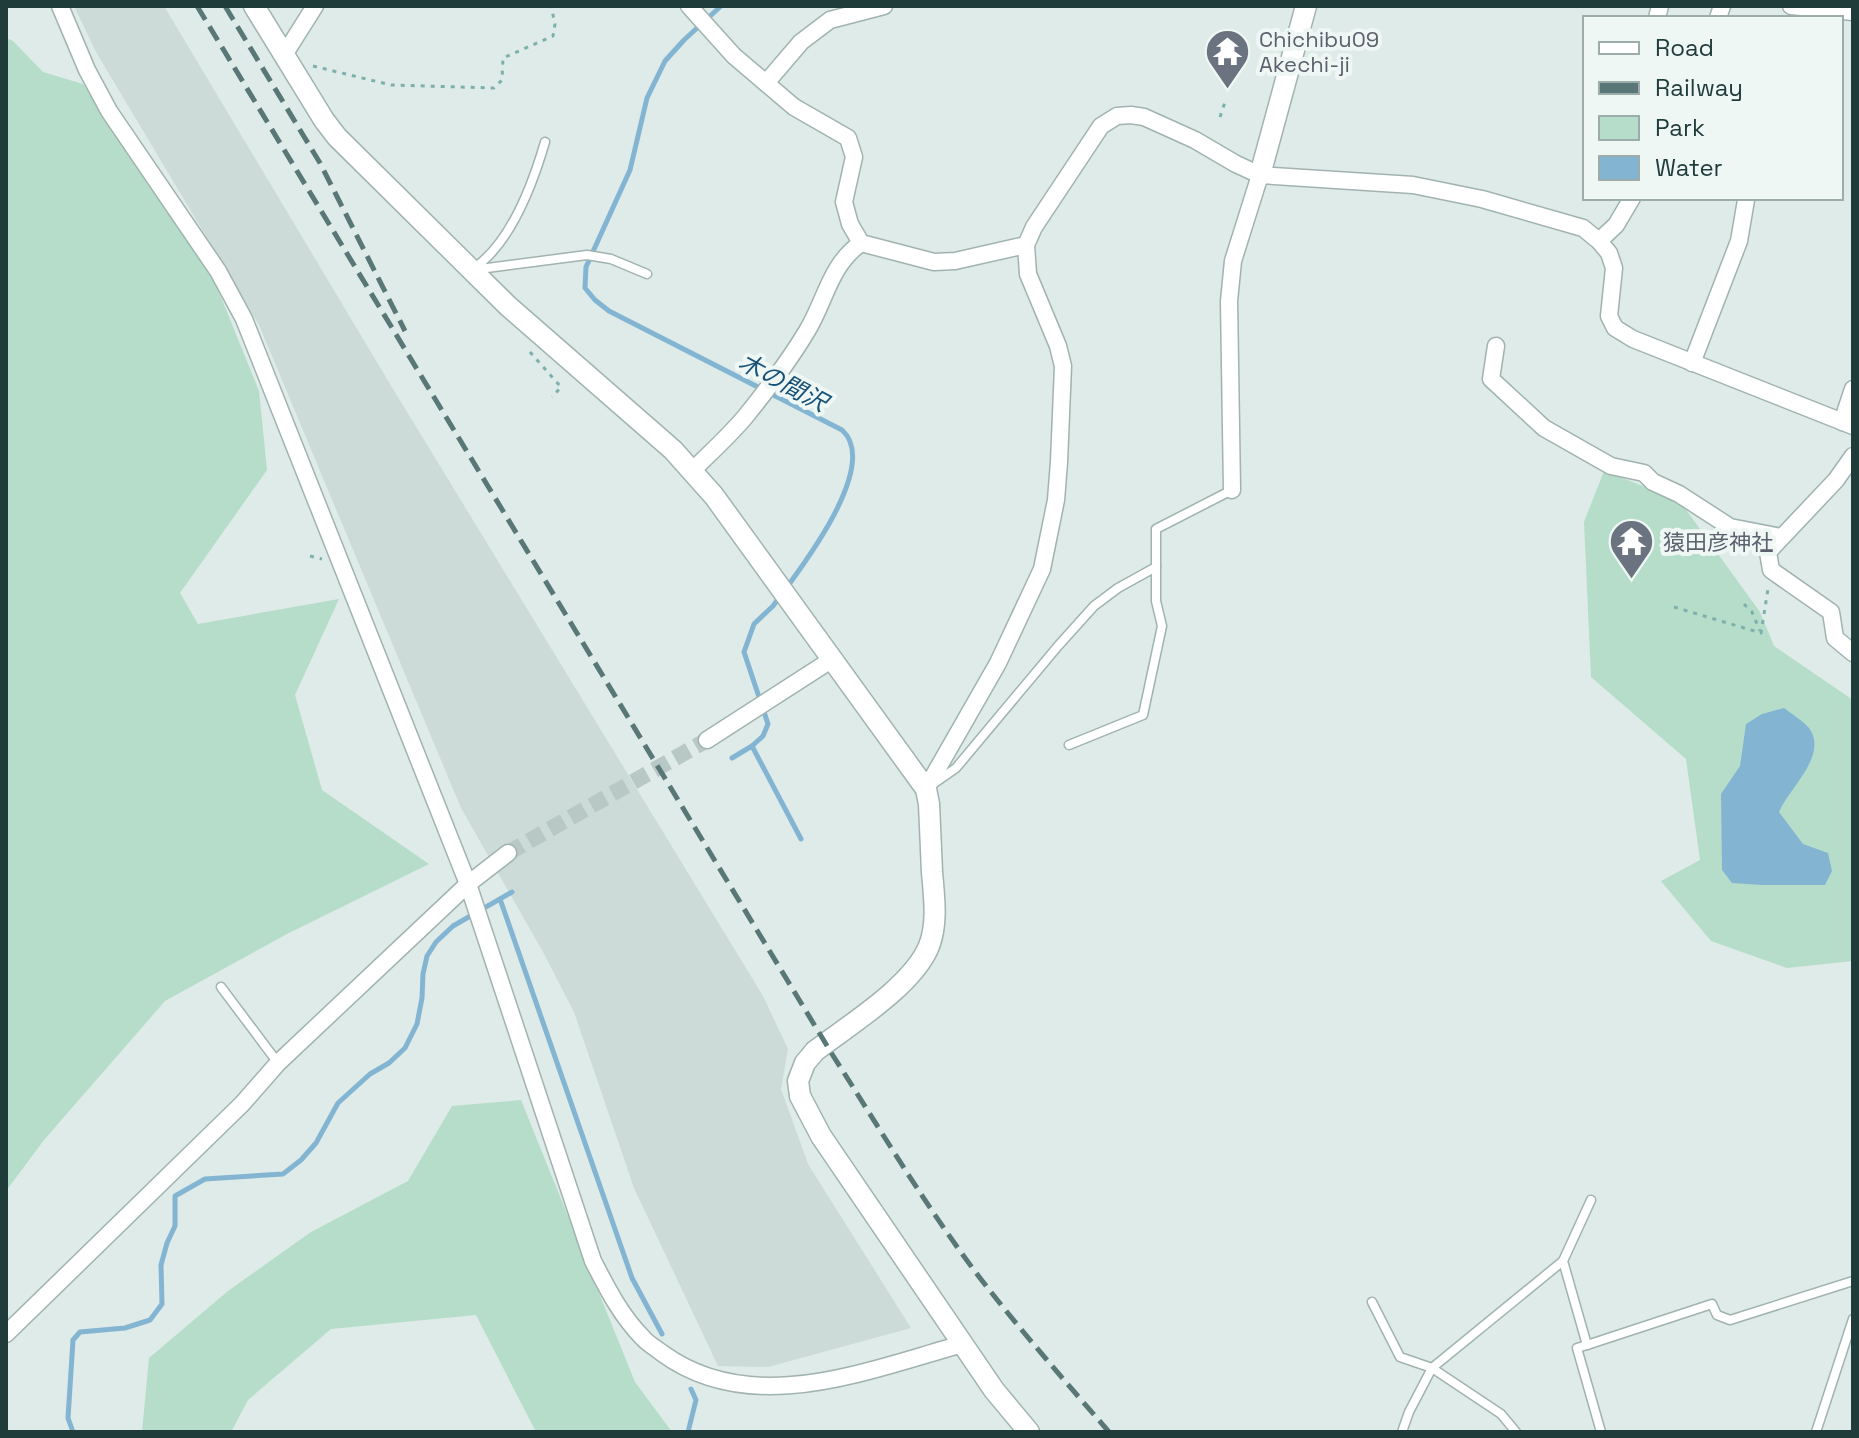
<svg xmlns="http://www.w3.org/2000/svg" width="1859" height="1438" font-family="'Space Grotesk','Noto Sans JP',sans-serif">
  <rect width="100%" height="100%" fill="#deebe8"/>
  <polygon fill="#ccdbd7" points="74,6 164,6 390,384 763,996 788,1049 781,1089 808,1164 911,1328 768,1367 718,1366 634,1188 574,1012 543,952 461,808 259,325 96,52"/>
  <g fill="#b6ddc9">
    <polygon points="6,38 13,41 43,72 83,84 214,280 259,391 267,470 180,593 198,624 339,599 295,695 322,790 429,864 287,934 165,1001 44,1140 6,1191"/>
    <polygon points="1604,471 1679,500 1760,612 1774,646 1853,700 1853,961 1787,968 1711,941 1661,881 1700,860 1686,759 1591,677 1584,522"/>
    <polygon points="521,1100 635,1382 672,1432 536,1432 476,1315 331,1329 248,1400 231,1432 142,1432 149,1358 228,1291 311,1232 408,1181 452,1106"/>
  </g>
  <path fill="#83b5d3" d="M1784 708C1792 714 1803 721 1809 728 1829 755 1789 788 1779 812L1803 844 1828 853 1832 871 1825 885H1762L1732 883 1722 870 1721 794 1740 766 1746 724 1762 714Z"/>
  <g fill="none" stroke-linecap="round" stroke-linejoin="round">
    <g stroke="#83b5d3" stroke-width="5">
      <path d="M721 6 684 40 665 61 647 98 630 170 586 267 585 288 595 300 609 311 842 430C879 463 809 557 787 587"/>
      <polyline points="781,595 773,606 754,624 744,652 768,724 763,736 752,746 801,839"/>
      <polyline points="732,758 752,746"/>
      <polyline points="500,899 632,1278 662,1334"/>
      <polyline points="73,1432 68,1418 73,1340 80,1332 125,1328 150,1320 162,1304 161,1265 167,1243 175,1226 175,1196 205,1179 283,1174 301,1160 316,1143 338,1103 370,1074 389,1063 405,1048 417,1024 422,998 423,974 427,956 436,942 453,926 512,892"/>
      <polyline points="688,1432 696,1400 691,1389"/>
    </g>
    <polyline stroke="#b8c8c5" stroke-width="16" stroke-dasharray="16 8" stroke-linecap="butt" points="508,853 707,740"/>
    <defs>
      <g id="service">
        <path d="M474 268C511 243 533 183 545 142"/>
        <polyline points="472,270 587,255 611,259 647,274"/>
        <polyline points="1069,745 1143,715 1162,626 1156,601 1156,529 1232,490"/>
        <polyline points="933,784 956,768 1058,646 1094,606 1118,588 1156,567"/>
        <polyline points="221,987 278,1063"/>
        <polyline points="1563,1261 1587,1345 1577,1348 1601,1432"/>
        <polyline points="1372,1302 1400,1357 1432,1368 1563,1261 1591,1200"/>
        <polyline points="1587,1345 1712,1304 1717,1315 1730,1320 1853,1281"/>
        <polyline points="1402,1432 1409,1412 1432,1368 1501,1414 1516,1432"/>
        <polyline points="1816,1432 1853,1319"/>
      </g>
      <g id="minor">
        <path d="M60 6 87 70 109 111 218 271 244 319 468 884 593 1261C607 1288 621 1316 643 1338 648 1344 656 1348 662 1353 752 1419 867 1370 963 1344"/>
        <polyline points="689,6 734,56 794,107 848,138 854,157 844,202 850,224 861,243 934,262 955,261 1026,245"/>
        <polyline points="1791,6 1853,12"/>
        <polyline points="1657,18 1660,6"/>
        <polyline points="1718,18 1722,6"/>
        <polyline points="284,55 315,6"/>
        <polyline points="766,83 801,42 830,20 884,6"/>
        <polyline points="1599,241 1616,225 1632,198"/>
        <polyline points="1496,346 1491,379 1544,428 1611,466 1644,473 1653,482 1679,494 1730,527 1781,537"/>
        <polyline points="1692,363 1739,241 1746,200 1745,198"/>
        <polyline points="1842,422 1853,389"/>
        <polyline points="1853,456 1836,480 1768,552 1771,570 1831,612 1835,638 1853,653"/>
        <path d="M693 470C710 453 729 436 745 417 767 390 789 361 807 331 826 300 829 266 861 243"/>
        <polyline points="1232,490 1229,301 1233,261 1260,175"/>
        <polyline points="707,740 831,660"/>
        <polyline points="926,789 998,663 1042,569 1056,500 1059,462 1063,366 1058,346 1028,274 1026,245 1034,227 1101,126 1117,116 1131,115 1144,117 1195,140 1236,164 1260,175 1413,185 1482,199 1583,228 1599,241 1609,253 1614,268 1609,316 1615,328 1633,339 1853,426"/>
        <polyline points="6,1334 242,1104 278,1063 468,884 508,853"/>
      </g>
      <g id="tertiary">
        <path d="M254 6 324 120 337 137 508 306 673 450 714 496 926 789 929 804C930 826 931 849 932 872 934 896 938 923 929 946 913 986 849 1025 815 1051L805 1063 798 1081 800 1096 821 1136 994 1390 1029 1432"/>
        <polyline points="1260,175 1306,6"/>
      </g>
    </defs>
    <use href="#service" stroke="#a1b3b0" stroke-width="11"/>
    <use href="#minor" stroke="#a1b3b0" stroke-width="19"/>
    <use href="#tertiary" stroke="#a1b3b0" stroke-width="23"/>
    <g stroke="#7db0ac" stroke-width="3" stroke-dasharray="4 6" stroke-linecap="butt">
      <polyline points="313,66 391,85 494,88 502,80 503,58 553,36 555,24 551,6"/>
      <polyline points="1220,117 1225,102"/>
      <polyline points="530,352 561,387 552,397"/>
      <polyline points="310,556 322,559"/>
      <polyline points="1744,604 1752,612 1760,631"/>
      <polyline points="1674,607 1761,633 1768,589"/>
    </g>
    <use href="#service" stroke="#fff" stroke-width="8"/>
    <use href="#minor" stroke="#fff" stroke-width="16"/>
    <use href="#tertiary" stroke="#fff" stroke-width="20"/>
    <g stroke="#597776" stroke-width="5" stroke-dasharray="16 8" stroke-linecap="butt">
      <path d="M197 6 832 1054C880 1129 926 1207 980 1278 1021 1331 1065 1381 1109 1432"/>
      <polyline points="225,6 320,163 405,331"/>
    </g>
  </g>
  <defs>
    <symbol id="temple-pin" viewBox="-11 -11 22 30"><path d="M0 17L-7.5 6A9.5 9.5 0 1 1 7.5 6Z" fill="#6b7280" stroke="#eff7f5"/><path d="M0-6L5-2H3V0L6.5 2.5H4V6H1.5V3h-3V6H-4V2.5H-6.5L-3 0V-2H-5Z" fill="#fff"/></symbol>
  </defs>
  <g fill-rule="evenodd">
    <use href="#temple-pin" x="1202" y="26" width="51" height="69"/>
    <use href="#temple-pin" x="1606" y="516" width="51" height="69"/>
  </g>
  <g text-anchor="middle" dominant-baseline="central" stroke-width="8" stroke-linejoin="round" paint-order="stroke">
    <g font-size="22" fill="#5b616d" stroke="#eff7f5" text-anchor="start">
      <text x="1259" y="39">Chichibu09<tspan x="1259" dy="25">Akechi-ji</tspan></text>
      <text x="1663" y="542">猿田彦神社</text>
    </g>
    <g font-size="24" font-style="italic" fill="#175279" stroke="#eff7f5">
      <text transform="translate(783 382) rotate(28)">木の間沢</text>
    </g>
  </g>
  <rect width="1859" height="1438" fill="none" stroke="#1f3b3a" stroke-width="16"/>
  <rect x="1583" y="16" width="260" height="184" fill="#eff7f5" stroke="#9cacaa" stroke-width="2"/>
  <rect x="1599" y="42" width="40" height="12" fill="#ffffff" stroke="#9cacaa" stroke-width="2"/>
  <text x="1655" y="56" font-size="24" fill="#1f3b3a">Road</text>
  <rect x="1599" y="82" width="40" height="12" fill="#597776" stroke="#9cacaa" stroke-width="2"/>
  <text x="1655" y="96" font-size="24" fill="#1f3b3a">Railway</text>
  <rect x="1599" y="116" width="40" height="24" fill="#b6ddc9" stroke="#9cacaa" stroke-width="2"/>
  <text x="1655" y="136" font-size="24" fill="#1f3b3a">Park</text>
  <rect x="1599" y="156" width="40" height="24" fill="#83b5d3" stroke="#9cacaa" stroke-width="2"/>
  <text x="1655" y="176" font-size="24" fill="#1f3b3a">Water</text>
</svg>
